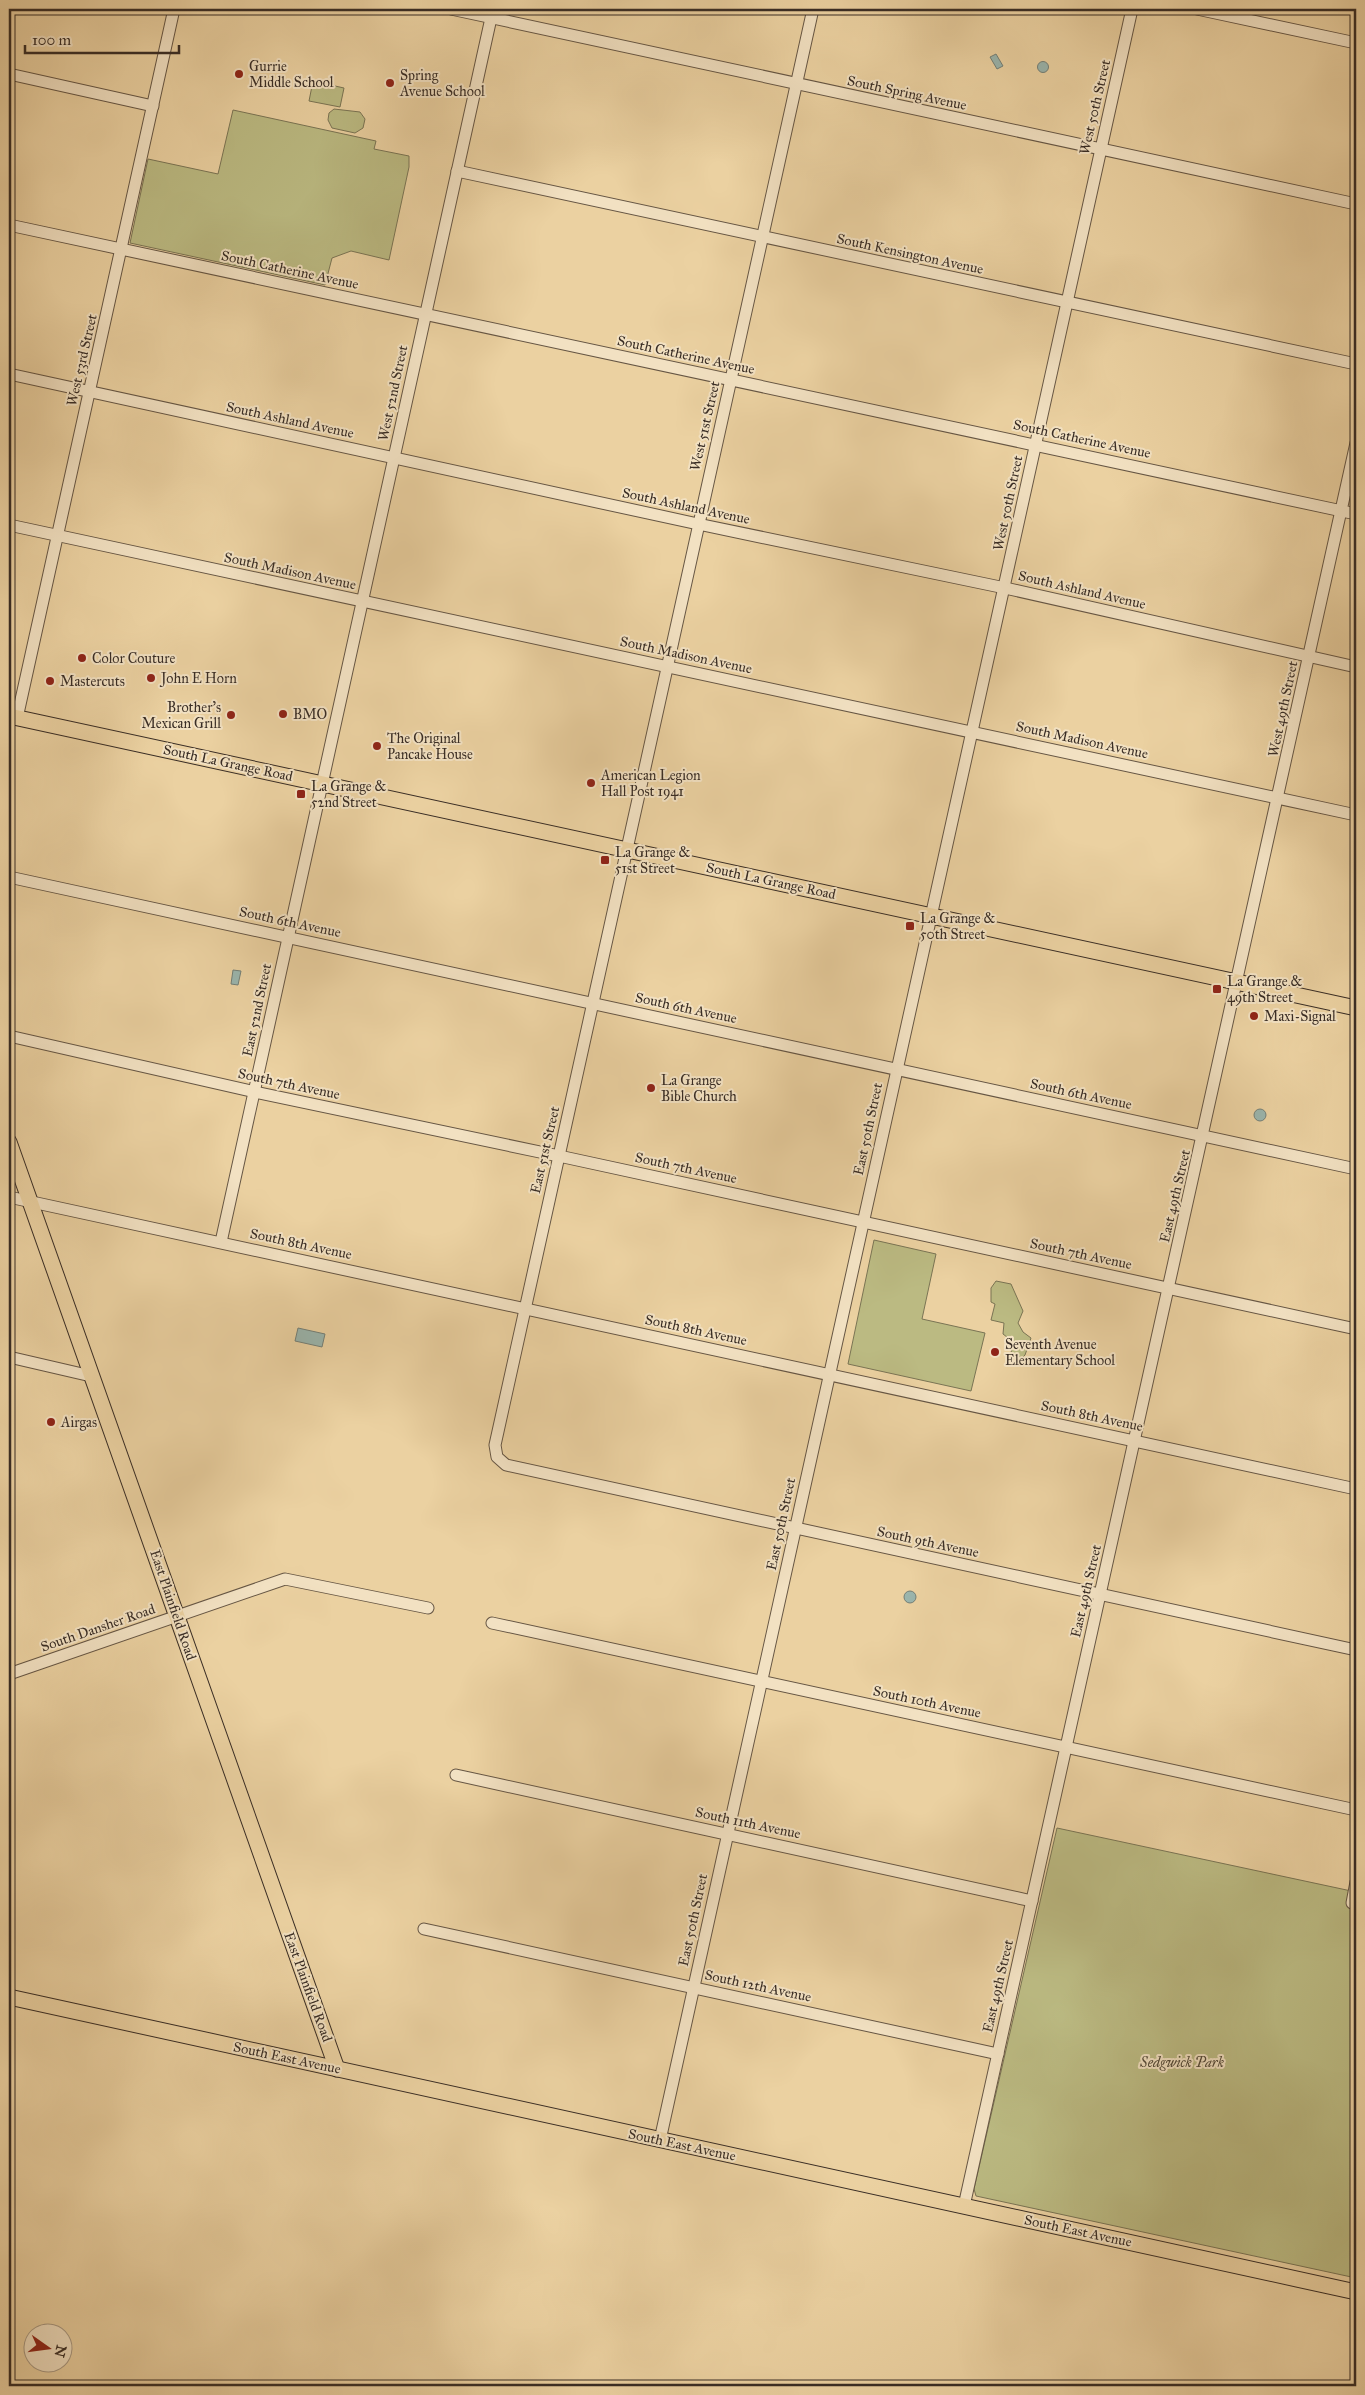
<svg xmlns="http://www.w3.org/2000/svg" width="1365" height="2395" font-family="'IM FELL Great Primer',serif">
  <rect width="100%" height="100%" fill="#ebd1a1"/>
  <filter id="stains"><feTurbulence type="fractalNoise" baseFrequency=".004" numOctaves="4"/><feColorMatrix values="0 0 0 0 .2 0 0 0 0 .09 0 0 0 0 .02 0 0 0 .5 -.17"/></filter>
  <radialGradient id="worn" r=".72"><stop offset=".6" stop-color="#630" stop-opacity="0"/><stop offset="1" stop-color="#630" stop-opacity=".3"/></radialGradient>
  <g fill="#bbba82" stroke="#7a7454">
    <polygon points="313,81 344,88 340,107 309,101"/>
    <polygon points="334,109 360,112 365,119 363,128 355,133 332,128 328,120 329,113"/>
    <polygon points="233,110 376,141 374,149 409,156 409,167 389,260 351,251 332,258 325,285 130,243 148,159 218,174"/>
    <polygon points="874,1240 936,1254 922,1319 985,1333 971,1391 848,1364"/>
    <polygon points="996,1281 1011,1284 1023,1311 1018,1323 1023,1332 1031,1338 1025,1355 1022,1358 1011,1355 1012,1341 1003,1334 1004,1323 991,1320 995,1304 991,1302 991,1288"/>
    <polygon points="1057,1828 1356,1892 1356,2278 976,2196 974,2189"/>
  </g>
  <g fill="#9ab5ad" stroke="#737f77">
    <polygon points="996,54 1003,66 997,69 990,57"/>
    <circle cx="1043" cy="67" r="5.5"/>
    <polygon points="233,970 241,971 238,985 231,984"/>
    <circle cx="1260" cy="1115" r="6"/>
    <polygon points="298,1328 325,1334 322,1347 295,1341"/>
    <circle cx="910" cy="1597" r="6"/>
  </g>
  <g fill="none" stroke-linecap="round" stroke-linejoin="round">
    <defs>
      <g id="minor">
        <polyline points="451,9 1356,204"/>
        <polyline points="813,9 495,1445 497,1457 506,1465 1356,1650"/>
        <polyline points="1197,9 1356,43"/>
        <polyline points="9,74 153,106"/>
        <polyline points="457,171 1356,364"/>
        <polyline points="9,225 1356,514"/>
        <polyline points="9,374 698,524 1005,588 1356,667"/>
        <polyline points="9,525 1356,815"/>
        <polyline points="17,718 174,9"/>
        <polyline points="9,877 1356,1169"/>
        <polyline points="9,1036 255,1092 559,1156 1356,1329"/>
        <polyline points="9,1197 1356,1489"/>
        <polyline points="221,1242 493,9"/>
        <polyline points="9,1357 91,1376"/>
        <polyline points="492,1623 1356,1810"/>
        <polyline points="9,1674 285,1579 428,1608"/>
        <polyline points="456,1775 1032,1901"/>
        <polyline points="1352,1903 1356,1882"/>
        <polyline points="424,1929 998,2054"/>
        <polyline points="660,2140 1132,9"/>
        <polyline points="964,2206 1356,443"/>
      </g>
      <g id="major">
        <polyline points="9,716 1356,1008"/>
        <polyline points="9,1142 337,2069"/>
        <polyline points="9,1997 1356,2292"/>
      </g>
    </defs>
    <use href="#minor" stroke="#665644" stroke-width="13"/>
    <use href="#major" stroke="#392d25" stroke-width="17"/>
    <use href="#minor" stroke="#f2e1c2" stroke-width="11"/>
    <use href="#major" stroke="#ebd1a1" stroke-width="15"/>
  </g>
  <g fill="#8f2418" stroke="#f2e1c2" stroke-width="2">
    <circle cx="239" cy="74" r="5"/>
    <circle cx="390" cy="83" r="5"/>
    <circle cx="82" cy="658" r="5"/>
    <circle cx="151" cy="678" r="5"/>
    <circle cx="50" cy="681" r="5"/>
    <circle cx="283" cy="714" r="5"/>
    <circle cx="231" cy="715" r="5"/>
    <circle cx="377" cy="746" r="5"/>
    <circle cx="591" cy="783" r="5"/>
    <rect x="296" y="789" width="10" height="10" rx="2.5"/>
    <rect x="600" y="855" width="10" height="10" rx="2.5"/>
    <rect x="905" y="921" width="10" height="10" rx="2.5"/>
    <rect x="1212" y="984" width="10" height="10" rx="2.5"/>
    <circle cx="1254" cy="1016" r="5"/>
    <circle cx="651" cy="1088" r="5"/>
    <circle cx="995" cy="1352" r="5"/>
    <circle cx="51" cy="1422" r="5"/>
  </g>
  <g text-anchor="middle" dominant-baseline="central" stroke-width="4" stroke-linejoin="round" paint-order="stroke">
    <g font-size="14" fill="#392d25" stroke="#f2e1c2" text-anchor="start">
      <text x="249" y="66">Gurrie<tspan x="249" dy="16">Middle School</tspan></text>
      <text x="400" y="75">Spring<tspan x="400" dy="16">Avenue School</tspan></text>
      <text x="92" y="658">Color Couture</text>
      <text x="161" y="678">John E Horn</text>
      <text x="60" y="681">Mastercuts</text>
      <text x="221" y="707" text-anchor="end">Brother's<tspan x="221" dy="16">Mexican Grill</tspan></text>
      <text x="293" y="714">BMO</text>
      <text x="387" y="738">The Original<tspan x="387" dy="16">Pancake House</tspan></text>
      <text x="601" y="775">American Legion<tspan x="601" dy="16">Hall Post 1941</tspan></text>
      <text x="311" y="786">La Grange &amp;<tspan x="311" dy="16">52nd Street</tspan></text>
      <text x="615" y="852">La Grange &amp;<tspan x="615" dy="16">51st Street</tspan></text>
      <text x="920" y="918">La Grange &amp;<tspan x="920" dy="16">50th Street</tspan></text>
      <text x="1227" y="981">La Grange &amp;<tspan x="1227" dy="16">49th Street</tspan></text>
      <text x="1264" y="1016">Maxi-Signal</text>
      <text x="661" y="1080">La Grange<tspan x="661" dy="16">Bible Church</tspan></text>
      <text x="1005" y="1344">Seventh Avenue<tspan x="1005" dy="16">Elementary School</tspan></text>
      <text x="61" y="1422">Airgas</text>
    </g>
    <g font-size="14" fill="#392d25" stroke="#f2e1c2">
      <text transform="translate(907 93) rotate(12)">South Spring Avenue</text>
      <text transform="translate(1095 107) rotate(-77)">West 50th Street</text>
      <text transform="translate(910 254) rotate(12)">South Kensington Avenue</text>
      <text transform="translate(290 270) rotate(12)">South Catherine Avenue</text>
      <text transform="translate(686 355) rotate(12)">South Catherine Avenue</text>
      <text transform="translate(82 360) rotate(-77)">West 53rd Street</text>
      <text transform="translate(393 393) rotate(-78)">West 52nd Street</text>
      <text transform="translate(290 420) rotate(12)">South Ashland Avenue</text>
      <text transform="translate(705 426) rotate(-77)">West 51st Street</text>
      <text transform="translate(1082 439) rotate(12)">South Catherine Avenue</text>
      <text transform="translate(1008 503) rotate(-78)">West 50th Street</text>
      <text transform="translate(686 506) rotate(12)">South Ashland Avenue</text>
      <text transform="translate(290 571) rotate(12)">South Madison Avenue</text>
      <text transform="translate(1082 590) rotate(13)">South Ashland Avenue</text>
      <text transform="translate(686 655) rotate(12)">South Madison Avenue</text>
      <text transform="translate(1283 709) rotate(-78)">West 49th Street</text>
      <text transform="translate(1082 740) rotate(12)">South Madison Avenue</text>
      <text transform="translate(228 763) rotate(12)">South La Grange Road</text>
      <text transform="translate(771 881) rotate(12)">South La Grange Road</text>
      <text transform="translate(290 922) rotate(12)">South 6th Avenue</text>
      <text transform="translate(686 1008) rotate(12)">South 6th Avenue</text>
      <text transform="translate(257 1010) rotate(-78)">East 52nd Street</text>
      <text transform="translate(289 1084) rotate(12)">South 7th Avenue</text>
      <text transform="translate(1081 1094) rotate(12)">South 6th Avenue</text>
      <text transform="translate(868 1129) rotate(-78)">East 50th Street</text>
      <text transform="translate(545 1150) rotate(-77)">East 51st Street</text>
      <text transform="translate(686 1168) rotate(12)">South 7th Avenue</text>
      <text transform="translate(1175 1196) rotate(-77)">East 49th Street</text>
      <text transform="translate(301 1244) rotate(12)">South 8th Avenue</text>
      <text transform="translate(1081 1254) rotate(12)">South 7th Avenue</text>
      <text transform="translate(696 1330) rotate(12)">South 8th Avenue</text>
      <text transform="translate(1092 1416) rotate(12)">South 8th Avenue</text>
      <text transform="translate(781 1524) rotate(-78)">East 50th Street</text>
      <text transform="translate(928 1542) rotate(12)">South 9th Avenue</text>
      <text transform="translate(1086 1591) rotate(-77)">East 49th Street</text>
      <text transform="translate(173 1605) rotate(71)">East Plainfield Road</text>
      <text transform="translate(98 1628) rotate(-19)">South Dansher Road</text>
      <text transform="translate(927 1702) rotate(12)">South 10th Avenue</text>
      <text transform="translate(748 1823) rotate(12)">South 11th Avenue</text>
      <text transform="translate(693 1920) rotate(-78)">East 50th Street</text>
      <text transform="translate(758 1986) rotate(12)">South 12th Avenue</text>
      <text transform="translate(998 1986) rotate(-77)">East 49th Street</text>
      <text transform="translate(308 1987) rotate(70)">East Plainfield Road</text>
      <text transform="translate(287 2058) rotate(12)">South East Avenue</text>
      <text transform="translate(682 2145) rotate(12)">South East Avenue</text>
      <text transform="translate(1078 2231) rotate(12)">South East Avenue</text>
    </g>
    <g font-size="14" font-style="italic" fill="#534938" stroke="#f2e1c2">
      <text x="1182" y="2062">Sedgwick Park</text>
    </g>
  </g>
  <rect width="1365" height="2395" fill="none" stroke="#ebd1a1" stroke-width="30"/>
  <rect x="10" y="10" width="1345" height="2375" fill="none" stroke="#392d25" stroke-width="2.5"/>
  <rect x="15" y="15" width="1335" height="2365" fill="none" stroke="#392d25"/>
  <g transform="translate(48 2348) rotate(104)"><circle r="24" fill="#f2e1c2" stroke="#a89983"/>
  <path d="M0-4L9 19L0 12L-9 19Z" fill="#8f2418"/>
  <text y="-8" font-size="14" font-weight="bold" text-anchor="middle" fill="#392d25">N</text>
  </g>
  <path d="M25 45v8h154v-8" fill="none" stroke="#392d25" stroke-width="2.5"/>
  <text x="32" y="45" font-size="15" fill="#392d25" stroke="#f2e1c2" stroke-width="4" paint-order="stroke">100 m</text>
  <rect width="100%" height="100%" filter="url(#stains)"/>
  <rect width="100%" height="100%" fill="url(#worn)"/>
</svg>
